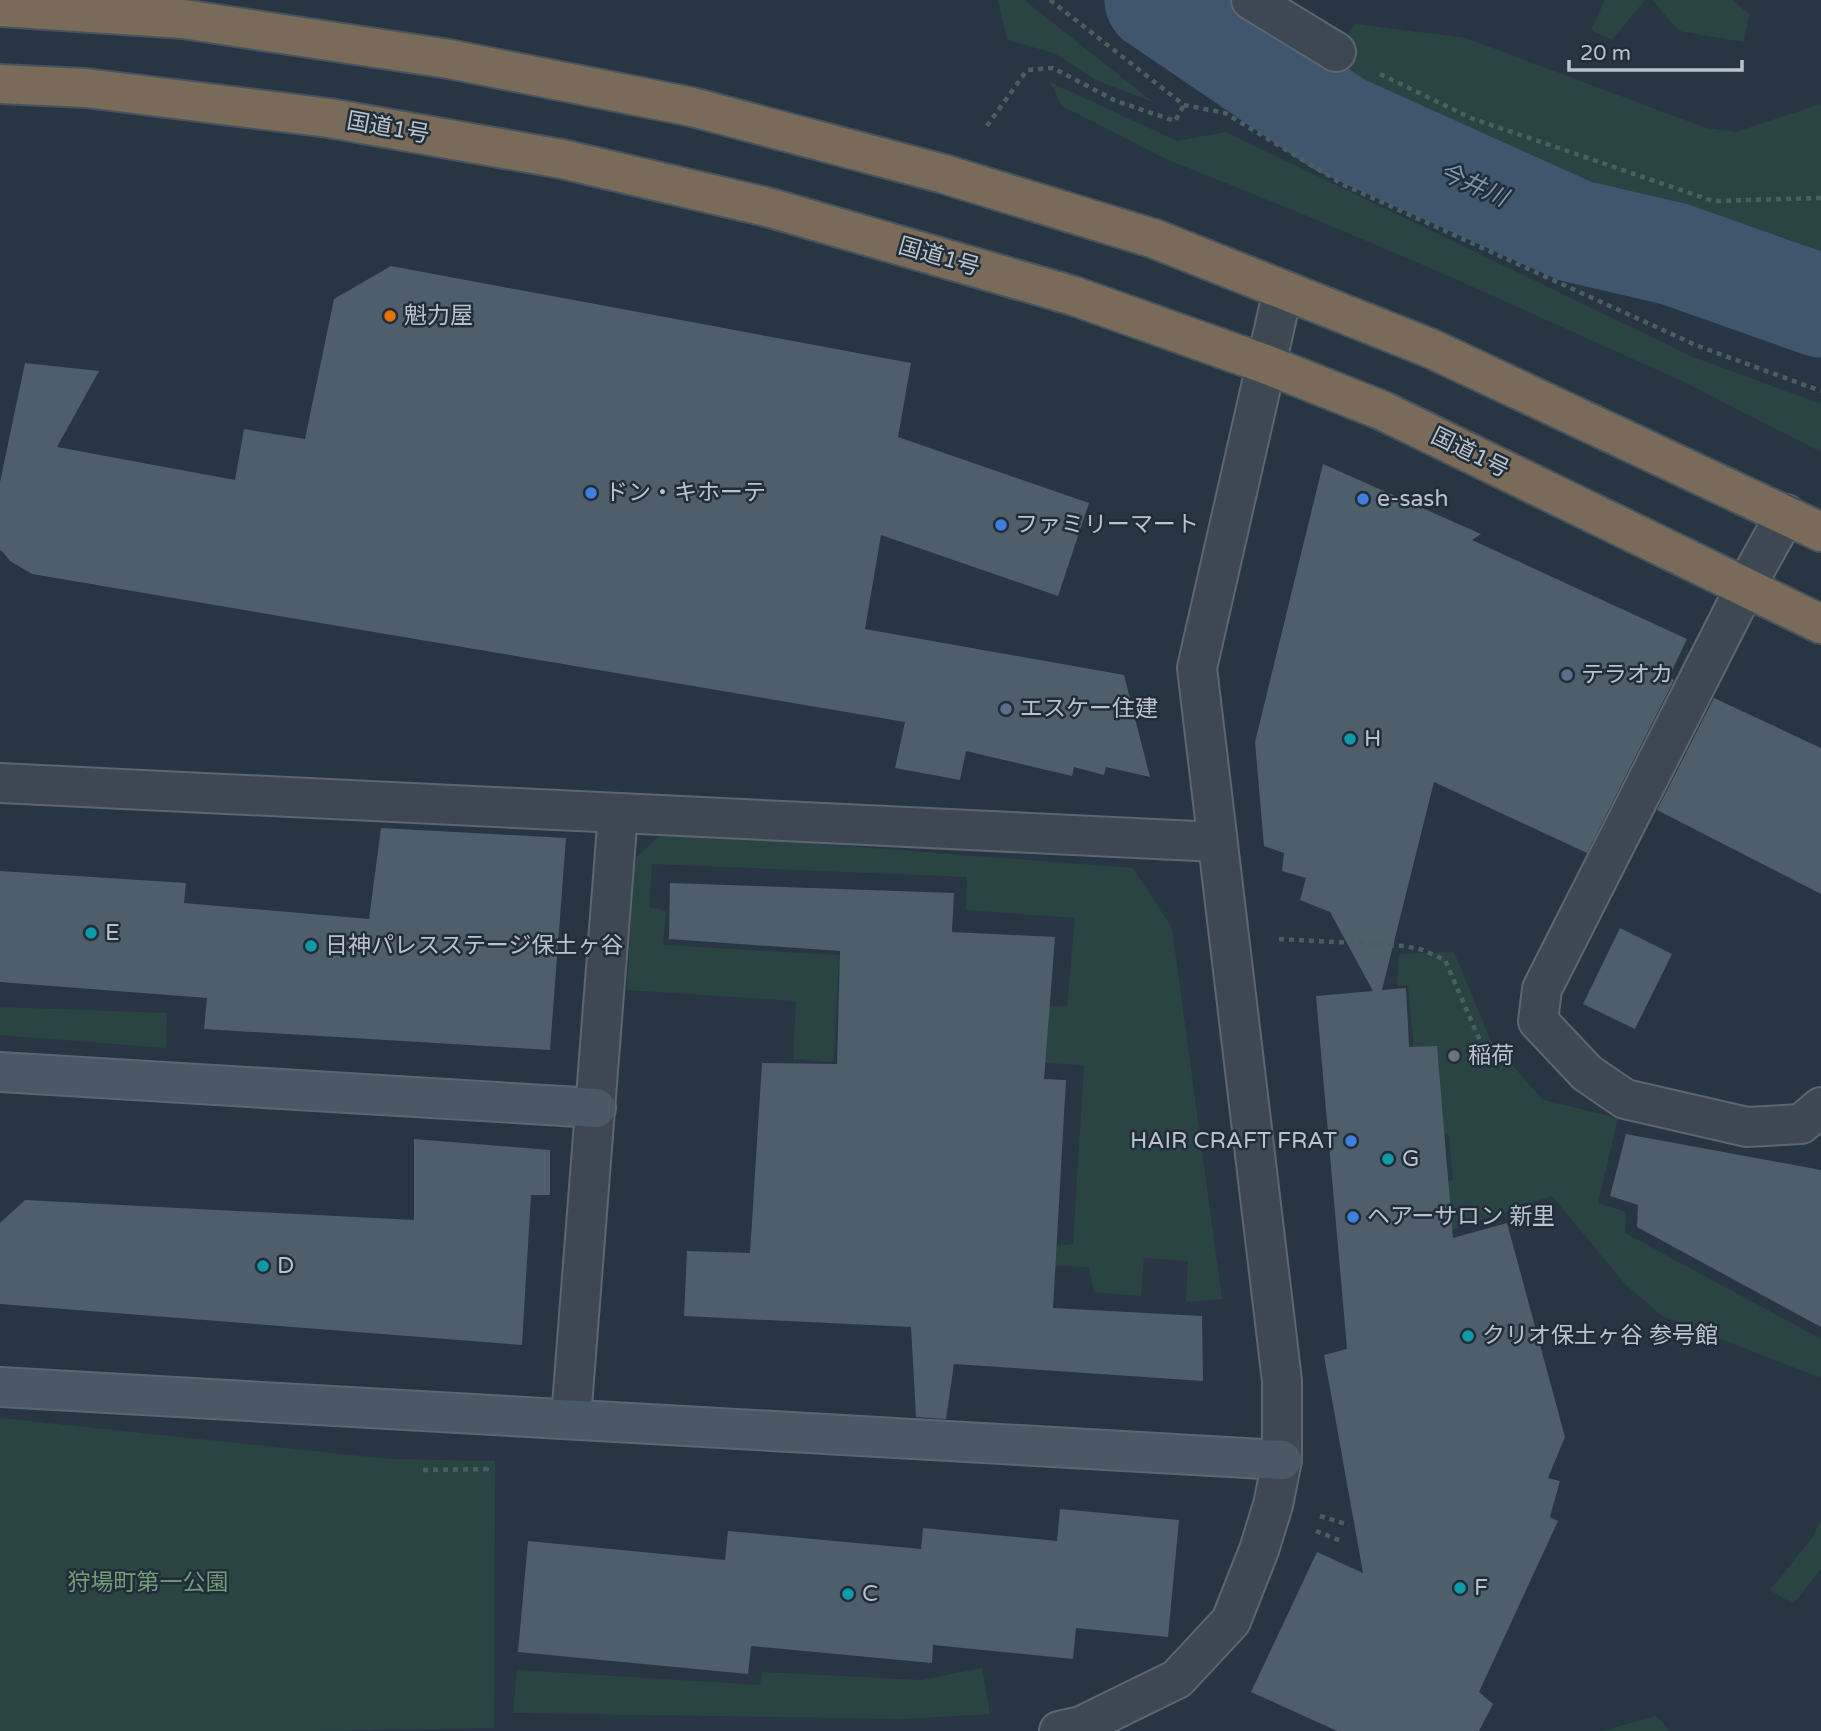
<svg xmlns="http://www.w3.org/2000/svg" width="1821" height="1731" font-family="'Varela Round','Noto Sans JP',sans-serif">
  <rect width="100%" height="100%" fill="#283643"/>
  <g fill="#2a4444">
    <polygon points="998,0 1024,0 1153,102 1098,81 1054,53 1007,40"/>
    <polygon points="1605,0 1645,0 1612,40 1591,30"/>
    <polygon points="1652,0 1732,0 1749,14 1744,42 1679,31"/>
    <polygon points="1355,24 1466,38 1706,128 1736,132 1821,104 1821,269 1598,190 1463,139 1324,74"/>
    <polygon points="1050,82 1177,141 1226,132 1693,357 1821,404 1821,452 1682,381 1442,273 1305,215 1166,159 1062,106"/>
    <polygon points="664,832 1133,868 1172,928 1222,1299 1186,1302 1188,1261 1144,1258 1141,1296 1094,1292 1089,1267 1011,1264 1011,1251 1073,1244 1084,1065 989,1060 891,1004 1067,1006 1075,918 966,910 967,877 652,864 649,907 666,911 663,945 839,955 834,1062 793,1059 796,1001 627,990 634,859"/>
    <polygon points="1454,952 1491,1041 1543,1100 1618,1118 1598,1203 1626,1212 1625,1233 1821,1339 1821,1378 1662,1316 1625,1284 1552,1196 1438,1235 1435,1186 1453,1180 1449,1135 1421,1127 1408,985 1397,986 1399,954"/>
    <polygon points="0,1007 167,1013 166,1048 0,1035"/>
    <polygon points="0,1418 389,1459 495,1461 494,1728 320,1731 0,1731"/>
    <polygon points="1821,1519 1821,1569 1793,1604 1770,1590 1813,1537"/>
    <polygon points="982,1668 990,1714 903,1719 513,1713 517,1670 760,1685 762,1672 922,1680"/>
    <polygon points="1656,1716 1670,1731 1602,1731"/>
  </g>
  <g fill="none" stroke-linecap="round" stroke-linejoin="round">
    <polyline stroke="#3f566c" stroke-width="103" points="1156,0 1340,125 1575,231 1674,254 1821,306"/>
  </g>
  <g fill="#4f5e6b">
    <polygon points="391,266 911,363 898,437 1089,503 1058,596 881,535 865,629 1124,675 1150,777 1106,767 1104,775 1074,767 1072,776 966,751 960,780 895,768 905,722 32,574 10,561 1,550 0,551 0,482 25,363 99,371 57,447 235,480 244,429 305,439 334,299"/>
    <polygon points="1323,464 1481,534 1472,540 1687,639 1669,677 1674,680 1587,853 1434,782 1382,990 1406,988 1409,1047 1437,1046 1453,1238 1507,1223 1565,1437 1548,1478 1560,1481 1550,1517 1558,1521 1479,1692 1493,1704 1479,1731 1337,1731 1251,1692 1317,1552 1363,1573 1324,1355 1347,1349 1316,996 1373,991 1330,912 1300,900 1306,878 1282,871 1284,853 1264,846 1255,742"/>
    <polygon points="1714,698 1821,748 1821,894 1657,810"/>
    <polygon points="381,828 566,838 550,1050 204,1029 207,998 0,982 0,871 186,883 184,903 369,919"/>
    <polygon points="670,883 954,893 952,932 1055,937 1044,1079 1066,1080 1053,1308 1202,1316 1203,1381 954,1364 946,1419 916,1417 911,1327 684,1316 687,1251 750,1253 762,1063 837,1064 840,951 669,939"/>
    <polygon points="1620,928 1672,954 1635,1029 1583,1004"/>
    <polygon points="1626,1134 1821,1170 1821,1327 1637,1227 1638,1205 1610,1196"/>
    <polygon points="414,1139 550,1150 550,1195 531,1195 522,1345 0,1304 0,1223 25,1200 414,1220"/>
    <polygon points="1060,1509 1179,1520 1168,1637 1076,1628 1073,1659 933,1645 932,1663 751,1646 748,1674 518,1652 528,1541 725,1560 728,1531 921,1549 923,1528 1057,1541"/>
  </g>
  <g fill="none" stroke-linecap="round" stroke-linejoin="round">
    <defs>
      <g id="street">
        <polyline points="1251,0 1336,52"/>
        <polyline points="1786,514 1746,586 1542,989 1538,1021 1587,1073 1625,1099 1747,1127 1801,1124 1821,1107"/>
        <polyline points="0,783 1217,842"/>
        <polyline points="571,1419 618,813"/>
        <polyline points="1059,1731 1081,1726 1177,1679 1231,1621 1259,1550 1273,1505 1282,1460 1282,1381 1197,668 1283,290"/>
      </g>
      <g id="secondary">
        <polyline points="0,1072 596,1108"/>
        <polyline points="0,1387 1282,1460"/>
      </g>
      <g id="highway">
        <polyline points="0,7 183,19 449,59 692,107 944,174 1155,239 1432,349 1821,532"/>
        <polyline points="0,84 86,88 329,118 562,159 767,207 1074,296 1265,364 1381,410 1821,624"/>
      </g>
    </defs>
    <use href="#street" stroke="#5b6670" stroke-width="42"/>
    <use href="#secondary" stroke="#5b6670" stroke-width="42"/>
    <use href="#highway" stroke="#47535d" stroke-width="42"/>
    <g stroke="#496060" stroke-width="4.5" stroke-dasharray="5 5" stroke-linecap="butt">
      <polyline points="1050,0 1184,105 1225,113 1344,185 1698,346 1821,391"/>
      <polyline points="1380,74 1471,118 1713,201 1821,198"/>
      <polyline points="987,126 1027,70 1053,68 1116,101 1175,121 1184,105"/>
      <polyline points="1279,939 1405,946 1423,950 1445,960 1487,1057 1468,1058"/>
      <polyline points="423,1470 487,1469 486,1464"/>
      <polyline points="1320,1516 1349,1525"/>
      <polyline points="1316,1531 1341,1541"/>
    </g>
    <use href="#street" stroke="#3d4853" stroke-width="38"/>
    <use href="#secondary" stroke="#4b5866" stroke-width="38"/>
    <use href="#highway" stroke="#796a5a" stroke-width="38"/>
  </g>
  <circle fill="#e8710a" stroke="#212d38" stroke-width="2.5" cx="390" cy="316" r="7"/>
  <g fill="#3f7fe0" stroke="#212d38" stroke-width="2.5">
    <circle cx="591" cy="493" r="7"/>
    <circle cx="1363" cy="499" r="7"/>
    <circle cx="1001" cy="525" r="7"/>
    <circle cx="1351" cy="1141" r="7"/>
    <circle cx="1353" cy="1217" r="7"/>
  </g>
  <g fill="#5c6f8a" stroke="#212d38" stroke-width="2.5">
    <circle cx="1567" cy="675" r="7"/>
    <circle cx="1006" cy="709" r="7"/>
  </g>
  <g fill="#0f9aa8" stroke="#212d38" stroke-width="2.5">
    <circle cx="1350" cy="739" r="7"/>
    <circle cx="91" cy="933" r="7"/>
    <circle cx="311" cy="946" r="7"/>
    <circle cx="1388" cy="1159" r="7"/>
    <circle cx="263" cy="1266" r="7"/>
    <circle cx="1468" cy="1336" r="7"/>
    <circle cx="1460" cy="1588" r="7"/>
    <circle cx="848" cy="1594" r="7"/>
  </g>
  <circle fill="#6b7280" stroke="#212d38" stroke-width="2.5" cx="1454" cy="1056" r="7"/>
  <g text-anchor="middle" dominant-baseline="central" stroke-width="5" stroke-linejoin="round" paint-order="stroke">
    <g font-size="23" fill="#bac3cc" stroke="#212d38">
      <text transform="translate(388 128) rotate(10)">国道1号</text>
      <text transform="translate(939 257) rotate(16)">国道1号</text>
      <text transform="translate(1470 453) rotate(26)">国道1号</text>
    </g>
    <g font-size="23" fill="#bac3cc" stroke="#212d38" text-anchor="start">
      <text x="404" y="316">魁力屋</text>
      <text x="605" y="493">ドン・キホーテ</text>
      <text x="1377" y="499">e-sash</text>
      <text x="1015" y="525">ファミリーマート</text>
      <text x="1581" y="675">テラオカ</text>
      <text x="1020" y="709">エスケー住建</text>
      <text x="1364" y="739">H</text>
      <text x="105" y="933">E</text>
      <text x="325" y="946">日神パレスステージ保土ヶ谷</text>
      <text x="1468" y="1056">稲荷</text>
      <text x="1337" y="1141" text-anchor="end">HAIR CRAFT FRAT</text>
      <text x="1402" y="1159">G</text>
      <text x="1367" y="1217">ヘアーサロン 新里</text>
      <text x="277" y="1266">D</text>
      <text x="1482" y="1336">クリオ保土ヶ谷 参号館</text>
      <text x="1474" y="1588">F</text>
      <text x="862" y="1594">C</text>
    </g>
    <g font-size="23" fill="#729d78" stroke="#212d38">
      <text x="148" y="1583">狩場町第一公園</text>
    </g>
    <g font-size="24" font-style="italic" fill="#7c96ae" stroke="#212d38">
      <text transform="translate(1473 185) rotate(24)">今井川</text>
    </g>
  </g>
  <path d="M1569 60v10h173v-10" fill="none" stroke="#bac3cc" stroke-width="3.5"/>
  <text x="1580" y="60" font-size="21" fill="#bac3cc" stroke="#212d38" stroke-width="5" paint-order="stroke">20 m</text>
</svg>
